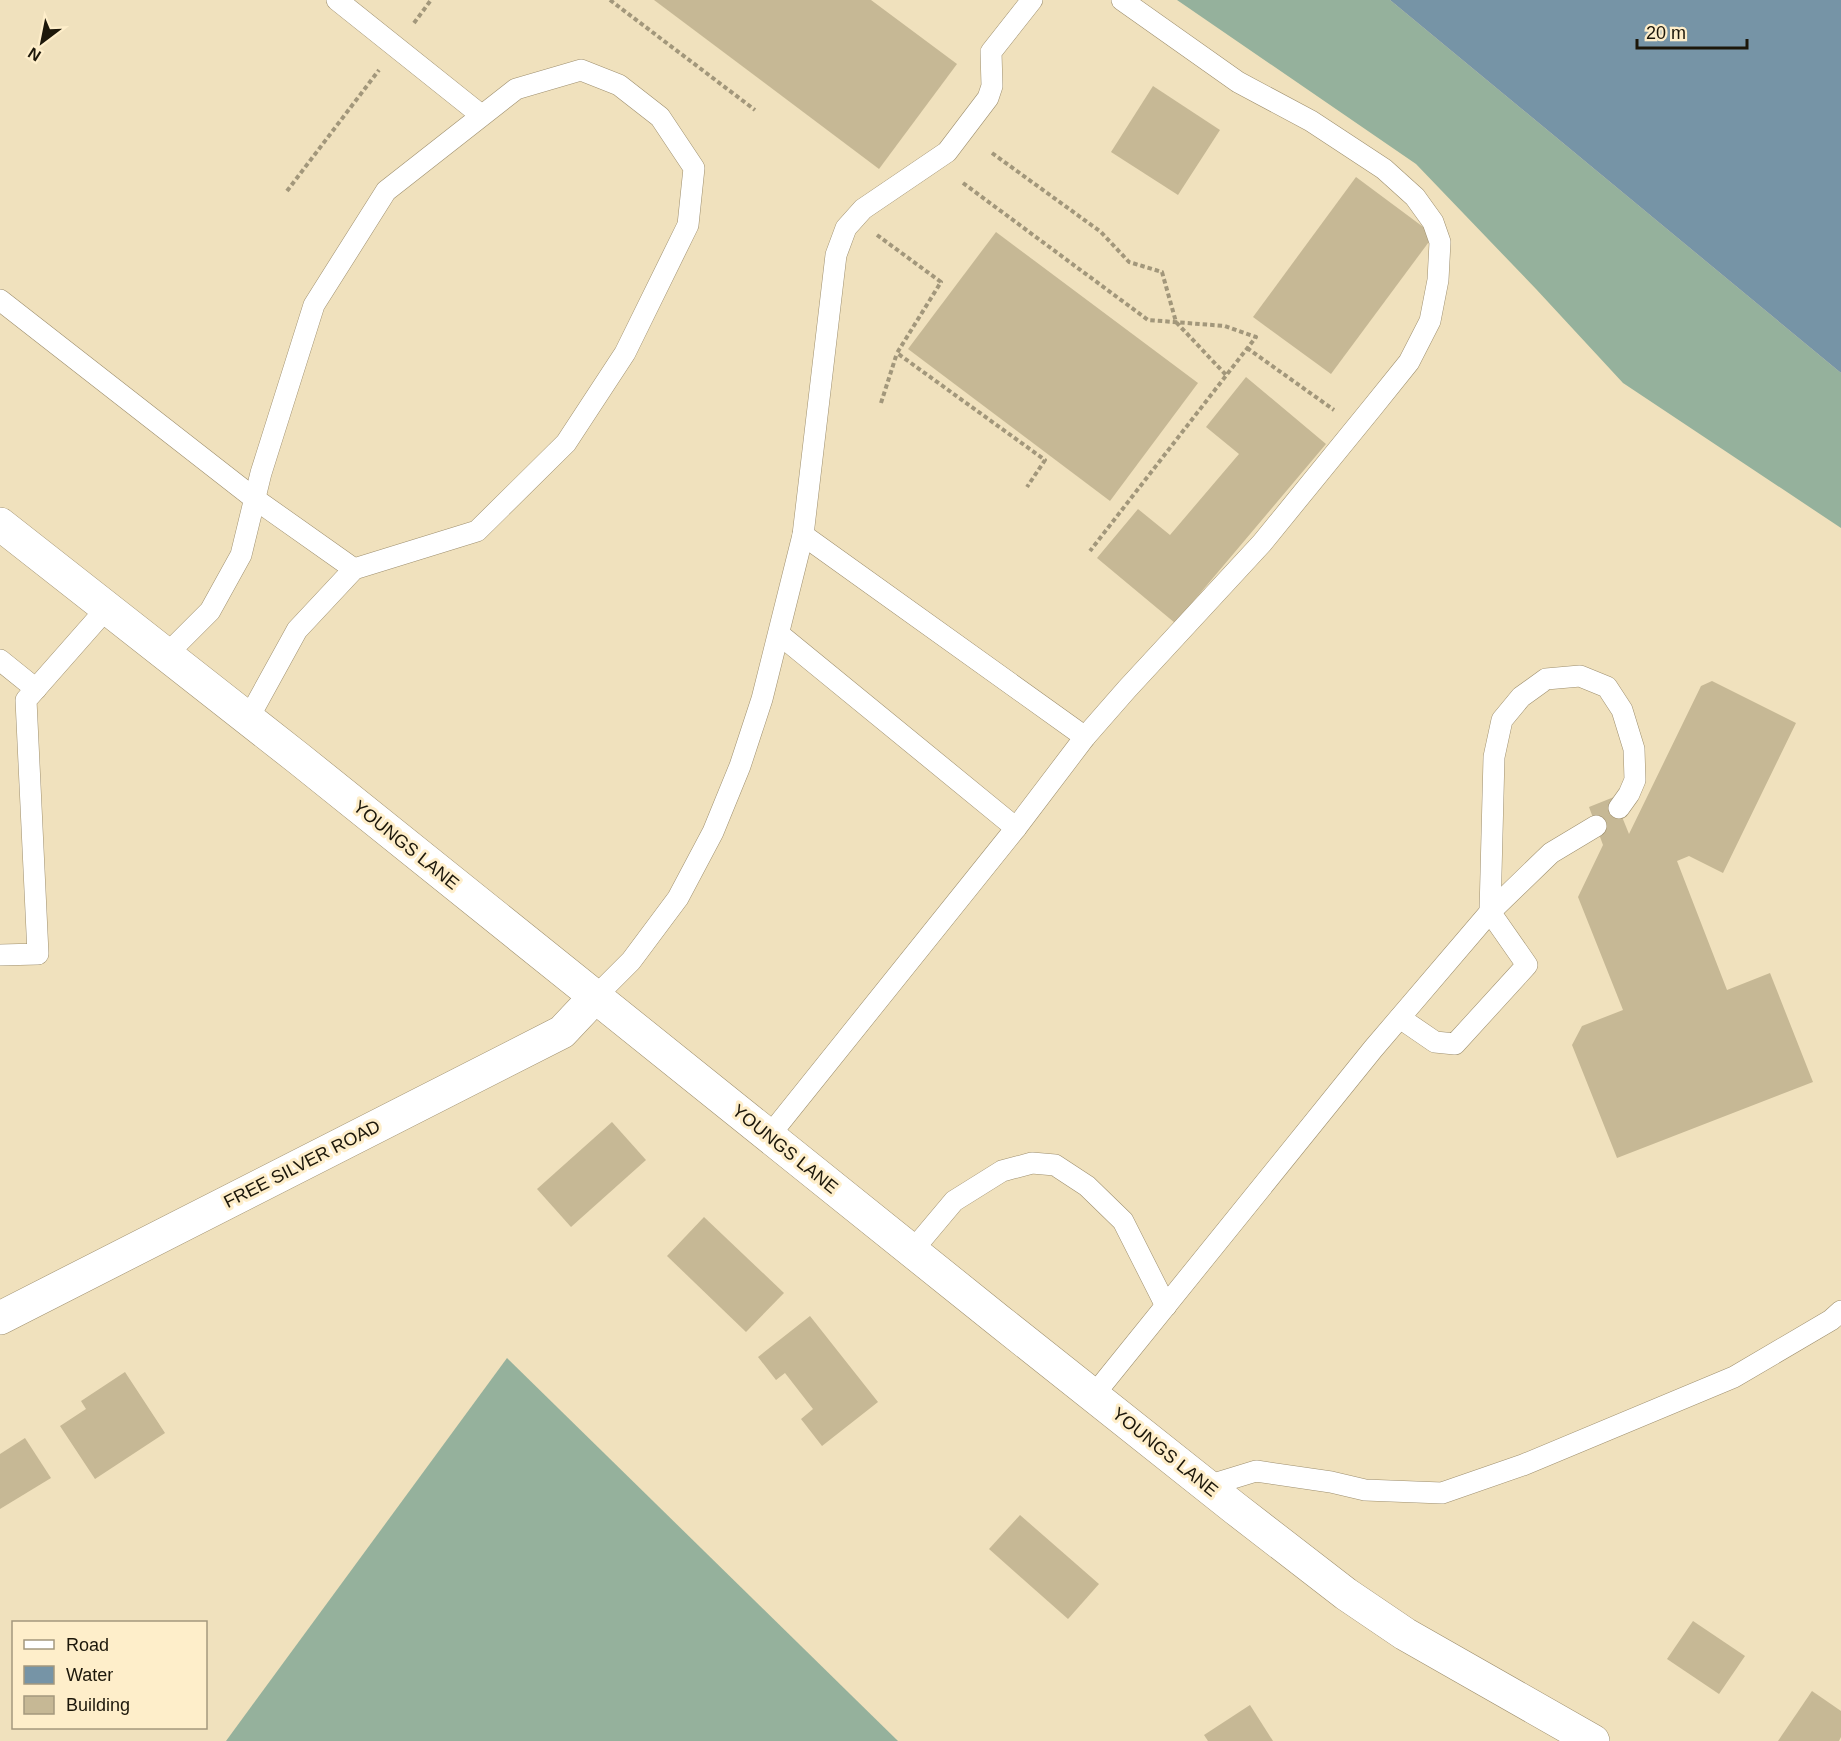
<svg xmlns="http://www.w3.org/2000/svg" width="1841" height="1741" font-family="Helvetica,sans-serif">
  <rect width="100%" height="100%" fill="#f0e1bd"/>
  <g fill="#95b19c">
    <polygon points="1177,0 1390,0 1841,373 1841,528 1623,383 1536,289 1416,164"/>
    <polygon points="507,1358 898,1741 226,1741"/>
  </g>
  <polygon fill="#7694a6" points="1390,0 1841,0 1841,373"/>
  <g fill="#c6b895">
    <polygon points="654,0 871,0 957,64 879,169"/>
    <polygon points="1153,86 1220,130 1178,195 1111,152"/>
    <polygon points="1356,177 1434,235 1331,374 1253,317"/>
    <polygon points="996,232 1198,383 1110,501 908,349"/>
    <polygon points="1246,377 1326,444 1175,623 1097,558 1138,509 1170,535 1239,454 1206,427"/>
    <polygon points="1712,681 1796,723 1723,873 1689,856 1677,861 1727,990 1770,973 1813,1082 1617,1158 1572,1045 1582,1026 1623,1010 1578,897 1603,845 1589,807 1614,797 1629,834 1701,686"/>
    <polygon points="612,1122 646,1160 571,1227 537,1189"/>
    <polygon points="704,1217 784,1293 746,1332 667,1256"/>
    <polygon points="810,1316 878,1402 822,1446 801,1419 813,1409 785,1373 776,1380 758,1357"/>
    <polygon points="125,1372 165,1433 95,1479 60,1426 86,1409 81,1401"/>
    <polygon points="25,1438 51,1478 0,1509 0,1454"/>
    <polygon points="1020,1515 1099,1584 1068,1619 989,1549"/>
    <polygon points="1693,1621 1745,1656 1719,1694 1667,1659"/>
    <polygon points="1812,1691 1841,1711 1841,1737 1839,1741 1778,1741"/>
    <polygon points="1250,1705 1273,1741 1208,1741 1204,1735"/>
  </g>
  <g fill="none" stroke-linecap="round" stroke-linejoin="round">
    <defs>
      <g id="service">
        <polyline points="337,0 481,115"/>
        <polyline points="0,300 255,499 354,569"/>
        <polyline points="803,535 1085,737"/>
        <polyline points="779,634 1016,828"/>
        <polyline points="166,655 210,611 241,555 261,473 314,305 386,191 516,89 581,70 619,85 660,117 694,168 688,225 625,353 566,443 477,531 354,569 297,630 248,719"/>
        <polyline points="0,660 36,689"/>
        <polyline points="0,955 38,954 26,700 107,608"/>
        <polyline points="595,997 631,961 678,898 713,832 740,766 762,699 803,535 836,255 846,228 863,209 947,152 988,98 992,86 991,52 1032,0"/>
        <polyline points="1400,1018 1435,1042 1455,1044 1527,965 1490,912 1494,757 1502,720 1521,697 1546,679 1580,676 1607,687 1622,710 1634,749 1635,780 1629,794 1619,808"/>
        <polyline points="769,1136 1016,828 1085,737 1127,689 1262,543 1372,408 1409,362 1430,321 1438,280 1440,242 1433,222 1415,197 1384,169 1311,121 1238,82 1122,0"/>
        <polyline points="912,1251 954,1201 1002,1171 1032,1163 1055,1165 1087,1186 1123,1221 1166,1306"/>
        <polyline points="1093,1396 1373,1049 1490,912 1551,853 1596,826"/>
        <polyline points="1207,1486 1256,1471 1331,1482 1365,1490 1442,1493 1523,1465 1734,1377 1831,1320 1841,1311"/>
      </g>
      <g id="minor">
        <polyline points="0,524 298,758 998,1320 1236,1509 1346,1594 1405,1634 1593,1741"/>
        <polyline points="0,1318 562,1032 595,997"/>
      </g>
    </defs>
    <use href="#service" stroke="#9e8f6e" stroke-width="22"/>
    <use href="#minor" stroke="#9e8f6e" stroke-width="34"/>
    <g stroke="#a2977b" stroke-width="4" stroke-dasharray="4.5 3" stroke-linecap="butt">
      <polyline points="610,0 755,110"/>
      <polyline points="414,23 431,0"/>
      <polyline points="992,153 1101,232 1129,262 1162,272 1176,322 1226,375"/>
      <polyline points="963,183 1148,320 1225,326 1256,337 1090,551"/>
      <polyline points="287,191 379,70"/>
      <polyline points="877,235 941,282 897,353 1045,460 1027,487"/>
      <polyline points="1247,348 1334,410"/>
      <polyline points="881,403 897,353"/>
    </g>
    <use href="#service" stroke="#fff" stroke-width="21"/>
    <use href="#minor" stroke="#fff" stroke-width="33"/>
  </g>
  <g text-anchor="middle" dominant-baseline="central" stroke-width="6" stroke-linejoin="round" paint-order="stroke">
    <g font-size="18" fill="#1c170a" stroke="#feeeca">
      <text transform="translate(406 845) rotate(39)">YOUNGS LANE</text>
      <text transform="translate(785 1149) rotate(39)">YOUNGS LANE</text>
      <text transform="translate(302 1164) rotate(-27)">FREE SILVER ROAD</text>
      <text transform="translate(1165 1452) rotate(39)">YOUNGS LANE</text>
    </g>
  </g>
  <rect x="12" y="1621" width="195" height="108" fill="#feeeca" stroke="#a4987d" stroke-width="1.5"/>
  <rect x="24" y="1640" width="30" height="9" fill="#ffffff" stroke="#a4987d" stroke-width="1.5"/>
  <text x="66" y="1651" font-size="18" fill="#1c170a">Road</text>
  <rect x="24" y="1666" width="30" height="18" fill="#7694a6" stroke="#a4987d" stroke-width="1.5"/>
  <text x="66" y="1681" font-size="18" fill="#1c170a">Water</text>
  <rect x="24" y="1696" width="30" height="18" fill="#c6b895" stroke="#a4987d" stroke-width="1.5"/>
  <text x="66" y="1711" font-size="18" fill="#1c170a">Building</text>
  <g transform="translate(42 42) rotate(212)" stroke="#feeeca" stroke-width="4.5" paint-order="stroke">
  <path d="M0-4.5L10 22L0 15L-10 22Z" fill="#1c170a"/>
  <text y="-9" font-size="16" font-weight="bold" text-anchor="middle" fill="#1c170a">N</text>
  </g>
  <path d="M1637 39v9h110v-9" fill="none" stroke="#1c170a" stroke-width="3"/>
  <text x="1646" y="39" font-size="18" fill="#1c170a" stroke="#feeeca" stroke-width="4.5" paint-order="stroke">20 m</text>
</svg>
